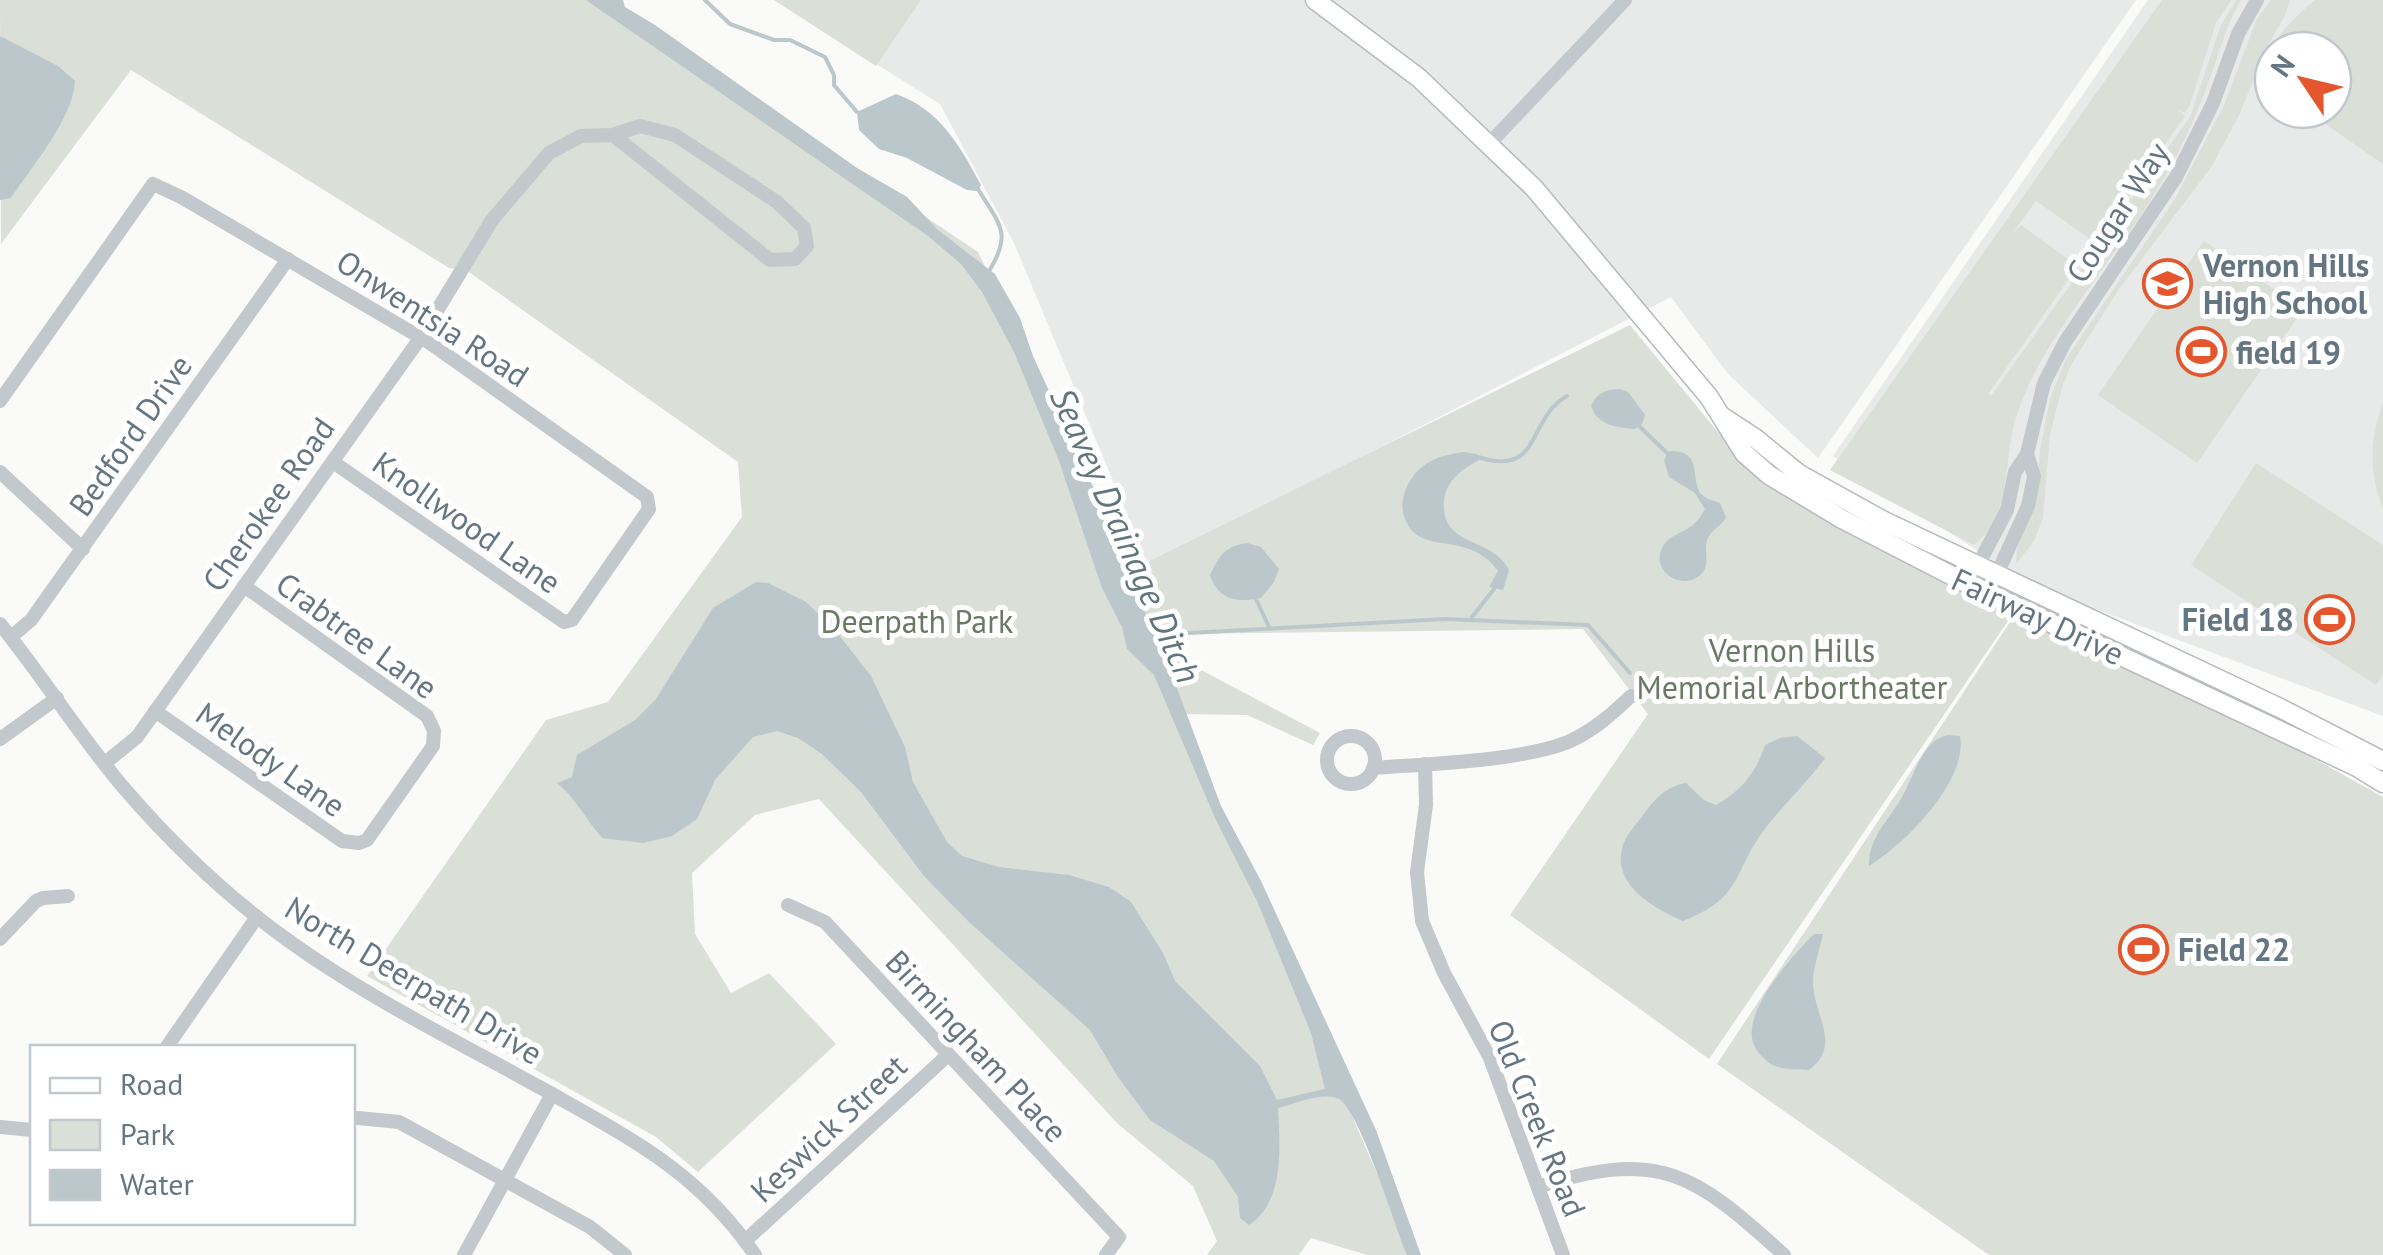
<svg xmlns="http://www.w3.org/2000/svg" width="2383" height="1255" font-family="'PT Sans',sans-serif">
  <rect width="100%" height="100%" fill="#fafaf8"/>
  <g fill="#e8e9e9" fill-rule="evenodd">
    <polygon points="774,0 2136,0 1818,458 1728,374 1671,297 1149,567 1014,243 940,104"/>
    <path d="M2148 0H2383V716L2028 584 1833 456ZM2273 50H2333V110H2273Z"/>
  </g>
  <g fill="#dadfd7">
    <polygon points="0,0 602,0 978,252 1061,427 1119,576 1630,325 1731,448 2014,612 1709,1059 1510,915 1648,714 1583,629 1175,634 1186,662 1320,733 1313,745 1247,715 1179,714 1412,1255 1367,1255 1311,1238 1299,1255 1207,1255 1217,1241 1193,1186 1118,1124 819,799 755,815 692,873 695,934 731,993 769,973 836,1044 698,1172 656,1137 367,976 546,720 608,702 742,517 738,462 466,270 449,268 131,70 1,244"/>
    <polygon points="774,0 921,0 876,66"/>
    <path d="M2162 0H2231L2216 23 2190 104 2185 113 2178 110 2185 116 2096 243 2036 201 2013 233 2021 225 2078 266 1989 393 1991 396 2190 117 2220 27 2236 0H2241C2226 24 2220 52 2210 78 2198 112 2183 145 2165 176 2122 253 2042 335 2016 417 2003 459 2013 515 1974 545L1830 470Z"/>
    <polygon points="2271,0 2290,0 2285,15 2266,49 2240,113 2212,166 2119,289 2072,363 2062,387 2050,434 2043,518 2034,541 2016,564 2017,550 2038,485 2040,449 2050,399 2066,359 2175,199 2224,105 2257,19"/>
    <path d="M2315 0H2383V164L2305 110H2333V50H2273V88L2265 80C2262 48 2292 19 2315 0Z"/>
    <polygon points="2204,241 2303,309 2197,463 2098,395"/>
    <path d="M2383 402V509C2368 471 2370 439 2383 402Z"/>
    <polygon points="2256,463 2383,545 2383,674 2376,685 2191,565"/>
    <polygon points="2016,613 2279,739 2383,797 2383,1255 1989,1255 1717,1064"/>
  </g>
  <g fill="#bbc7cb">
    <path d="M586 0H623L625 7 655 25 857 168 907 197 938 230 995 274 1020 318 1033 356 1124 554 1156 643 1165 656 1221 806 1261 881 1376 1130 1421 1255H1407C1395 1227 1360 1111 1339 1099 1324 1091 1293 1104 1278 1108 1280 1148 1285 1201 1249 1225L1240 1218 1238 1197 1214 1161 1150 1120 1118 1077 1090 1030 969 922 924 876 861 792 822 754 798 738 777 731 753 737 715 780 697 819 672 836 643 843 602 838C587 821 575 797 557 783L572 777 577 755 635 720 656 699 713 608 756 582 768 583 806 602 835 630 871 676 905 747 913 782 947 842 962 856 999 867 1069 875 1109 887 1131 902 1163 953 1175 981 1260 1066 1277 1100 1325 1089 1311 1033 1257 901 1215 818 1154 675 1127 649 1122 627 1102 588 1059 461 1014 352 982 292 961 264 928 236Z"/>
    <path d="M0 36 58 66 75 81C73 119 32 166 11 198L0 200Z"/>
    <path d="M896 94C940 110 959 144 981 185L977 191 967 190 907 158 879 149 859 130 857 112Z"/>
    <path d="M1620 389 1628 392 1645 415 1642 424 1635 429C1616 427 1598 426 1591 406 1598 392 1605 390 1620 389Z"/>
    <path d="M1669 451C1702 450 1691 474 1699 491 1703 499 1713 500 1720 503L1726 517C1721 527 1711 529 1707 540 1703 552 1712 567 1699 576 1681 590 1653 572 1661 550 1670 529 1691 537 1705 509L1695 493 1669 477 1664 460Z"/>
    <path d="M1463 452 1477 454 1479 460C1463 469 1446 480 1444 500 1440 549 1493 536 1509 570L1503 590 1489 587 1498 571C1490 560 1480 552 1466 548 1443 540 1416 547 1405 519 1401 509 1402 499 1406 489 1417 463 1437 456 1463 452Z"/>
    <path d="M1247 543 1261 547 1279 569 1274 582 1261 598C1237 603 1218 600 1210 575 1219 556 1225 546 1247 543Z"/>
    <path d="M1947 735 1960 736C1968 781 1905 844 1869 866 1868 838 1889 820 1902 797 1912 779 1918 757 1933 742 1936 739 1942 737 1947 735Z"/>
    <path d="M1797 736 1825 758C1807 783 1783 805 1764 830 1732 873 1744 897 1683 921 1655 909 1613 886 1622 849 1624 837 1636 825 1643 815 1655 799 1665 787 1686 783L1704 800 1716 805C1741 791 1756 773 1765 745L1780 738Z"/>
    <path d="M1814 934H1823C1820 949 1813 967 1813 982 1813 1015 1843 1045 1809 1070 1799 1069 1787 1070 1778 1067 1770 1065 1764 1059 1759 1053 1731 1022 1791 957 1814 934Z"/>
  </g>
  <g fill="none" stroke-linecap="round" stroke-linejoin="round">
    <g stroke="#bbc7cb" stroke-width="4">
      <polyline points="705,0 730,24 774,40 790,40 825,57 834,75 834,85 857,112"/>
      <path d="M978 189C1000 226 1013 232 988 273"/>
      <polyline points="1639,426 1668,454"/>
      <path d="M1478 457C1542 478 1527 418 1567 396"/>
      <polyline points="1256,599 1269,627"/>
      <polyline points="1472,617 1494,589"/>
      <polyline points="1153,635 1446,619 1588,625 1630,673"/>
    </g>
    <defs>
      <g id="major">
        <polyline points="1315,0 1419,78 1534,188 1709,397 1744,453 1769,475 1842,519 1968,584 2357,767 2383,783"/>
        <polyline points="1723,417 1755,438 1799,474 1884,521 2280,708 2383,761"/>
      </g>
    </defs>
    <use href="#major" stroke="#b5babe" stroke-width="21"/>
    <g stroke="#c3c8cc" stroke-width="14">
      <polyline points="1490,143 1625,0"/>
      <polyline points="0,401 153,184 181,197 430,343 647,497 649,509 572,620 564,622 333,462"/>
      <polyline points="0,472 83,549"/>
      <polyline points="1977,567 2007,510 2015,472 2027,454 2044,383 2065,342 2176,177 2213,103 2238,34 2257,0"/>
      <polyline points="1996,576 2028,506 2034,476 2027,454"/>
      <path d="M0 624C43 677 79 735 123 787 172 844 227 897 289 941 368 998 458 1042 543 1089 628 1137 698 1171 755 1255"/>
      <polyline points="11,637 31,620 288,259"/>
      <polyline points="155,711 342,841 359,843 367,840 433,746 434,731 427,716 244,586"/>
      <circle cx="1351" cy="760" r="24"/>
      <polyline points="0,739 57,698"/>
      <polyline points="105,763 137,737 421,337 492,220 549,153 581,136 613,135 770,260 795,259 807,246 804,228 777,202 675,135 640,126 613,135"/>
      <polyline points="1425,764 1426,805 1417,872 1422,921 1444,973 1490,1058 1563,1255"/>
      <path d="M1373 768C1426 764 1521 761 1568 742 1593 731 1612 714 1631 696"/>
      <polyline points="788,905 825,922 1119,1237 1106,1255"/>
      <polyline points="0,939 36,901 43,898 68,896"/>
      <polyline points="166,1048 257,917"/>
      <polyline points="358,1118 399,1122 590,1227 625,1255"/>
      <polyline points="0,1127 32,1130"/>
      <path d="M1538 1187C1659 1148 1694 1173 1784 1255"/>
      <polyline points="745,1241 948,1055"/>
      <polyline points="464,1255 552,1094"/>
    </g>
    <use href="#major" stroke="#fff" stroke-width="18"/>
  </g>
  <defs>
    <symbol id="school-ring" viewBox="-11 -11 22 22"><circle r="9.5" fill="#fff" stroke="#e4572e" stroke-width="1.5"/><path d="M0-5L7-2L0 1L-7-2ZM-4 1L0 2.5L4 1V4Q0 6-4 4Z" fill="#e4572e"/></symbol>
    <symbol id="stadium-ring" viewBox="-11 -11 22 22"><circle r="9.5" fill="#fff" stroke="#e4572e" stroke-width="1.5"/><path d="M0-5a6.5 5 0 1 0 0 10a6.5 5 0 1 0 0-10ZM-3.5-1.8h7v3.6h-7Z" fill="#e4572e"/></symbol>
  </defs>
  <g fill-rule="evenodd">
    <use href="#school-ring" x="2140" y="256" width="55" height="55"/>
    <use href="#stadium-ring" x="2174" y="324" width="55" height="55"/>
    <use href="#stadium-ring" x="2302" y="592" width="55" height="55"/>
    <use href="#stadium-ring" x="2116" y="922" width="55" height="55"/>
  </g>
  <g text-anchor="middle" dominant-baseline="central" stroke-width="10" stroke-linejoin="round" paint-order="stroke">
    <g font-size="32" fill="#657683" stroke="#fff">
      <text transform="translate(2117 212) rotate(-57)">Cougar Way</text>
      <text transform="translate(433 318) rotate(33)">Onwentsia Road</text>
      <text transform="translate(130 435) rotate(-55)">Bedford Drive</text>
      <text transform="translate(268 504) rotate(-55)">Cherokee Road</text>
      <text transform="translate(467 522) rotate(35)">Knollwood Lane</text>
      <text transform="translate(2038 616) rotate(25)">Fairway Drive</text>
      <text transform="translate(357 635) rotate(36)">Crabtree Lane</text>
      <text transform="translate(271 759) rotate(35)">Melody Lane</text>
      <text transform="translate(414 980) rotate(31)">North Deerpath Drive</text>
      <text transform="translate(977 1046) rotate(47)">Birmingham Place</text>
      <text transform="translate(1538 1118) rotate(68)">Old Creek Road</text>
      <text transform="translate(828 1128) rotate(-43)">Keswick Street</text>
    </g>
    <g font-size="32" font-weight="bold" fill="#657683" stroke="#fff" text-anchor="start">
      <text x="2203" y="265">Vernon Hills<tspan x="2203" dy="37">High School</tspan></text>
      <text x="2236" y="352">field 19</text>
      <text x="2294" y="619" text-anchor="end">Field 18</text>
      <text x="2178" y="949">Field 22</text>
    </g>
    <g font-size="32" fill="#687a64" stroke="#fff">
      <text x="917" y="621">Deerpath Park</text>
      <text x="1792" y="650">Vernon Hills<tspan x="1792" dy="37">Memorial Arbortheater</tspan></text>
    </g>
    <g font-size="35" font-style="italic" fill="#60757c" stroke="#fff">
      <text transform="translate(1126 535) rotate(66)">Seavey Drainage Ditch</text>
    </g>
  </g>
  <rect x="30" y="1045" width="325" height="180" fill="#ffffff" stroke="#c1c8cd" stroke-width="2.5"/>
  <rect x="50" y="1078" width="50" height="15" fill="#ffffff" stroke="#c1c8cd" stroke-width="2.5"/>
  <text x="120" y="1095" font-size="30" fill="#657683">Road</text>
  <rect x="50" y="1120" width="50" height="30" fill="#dadfd7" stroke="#c1c8cd" stroke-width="2.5"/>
  <text x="120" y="1145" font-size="30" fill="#657683">Park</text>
  <rect x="50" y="1170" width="50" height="30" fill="#bbc7cb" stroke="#c1c8cd" stroke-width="2.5"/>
  <text x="120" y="1195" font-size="30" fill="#657683">Water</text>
  <g transform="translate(2303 80) rotate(305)"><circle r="48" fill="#ffffff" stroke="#c1c8cd" stroke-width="2.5"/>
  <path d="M0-8L18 38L0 25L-18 38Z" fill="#e4572e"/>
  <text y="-15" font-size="28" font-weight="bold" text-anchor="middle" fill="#657683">N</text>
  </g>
</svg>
